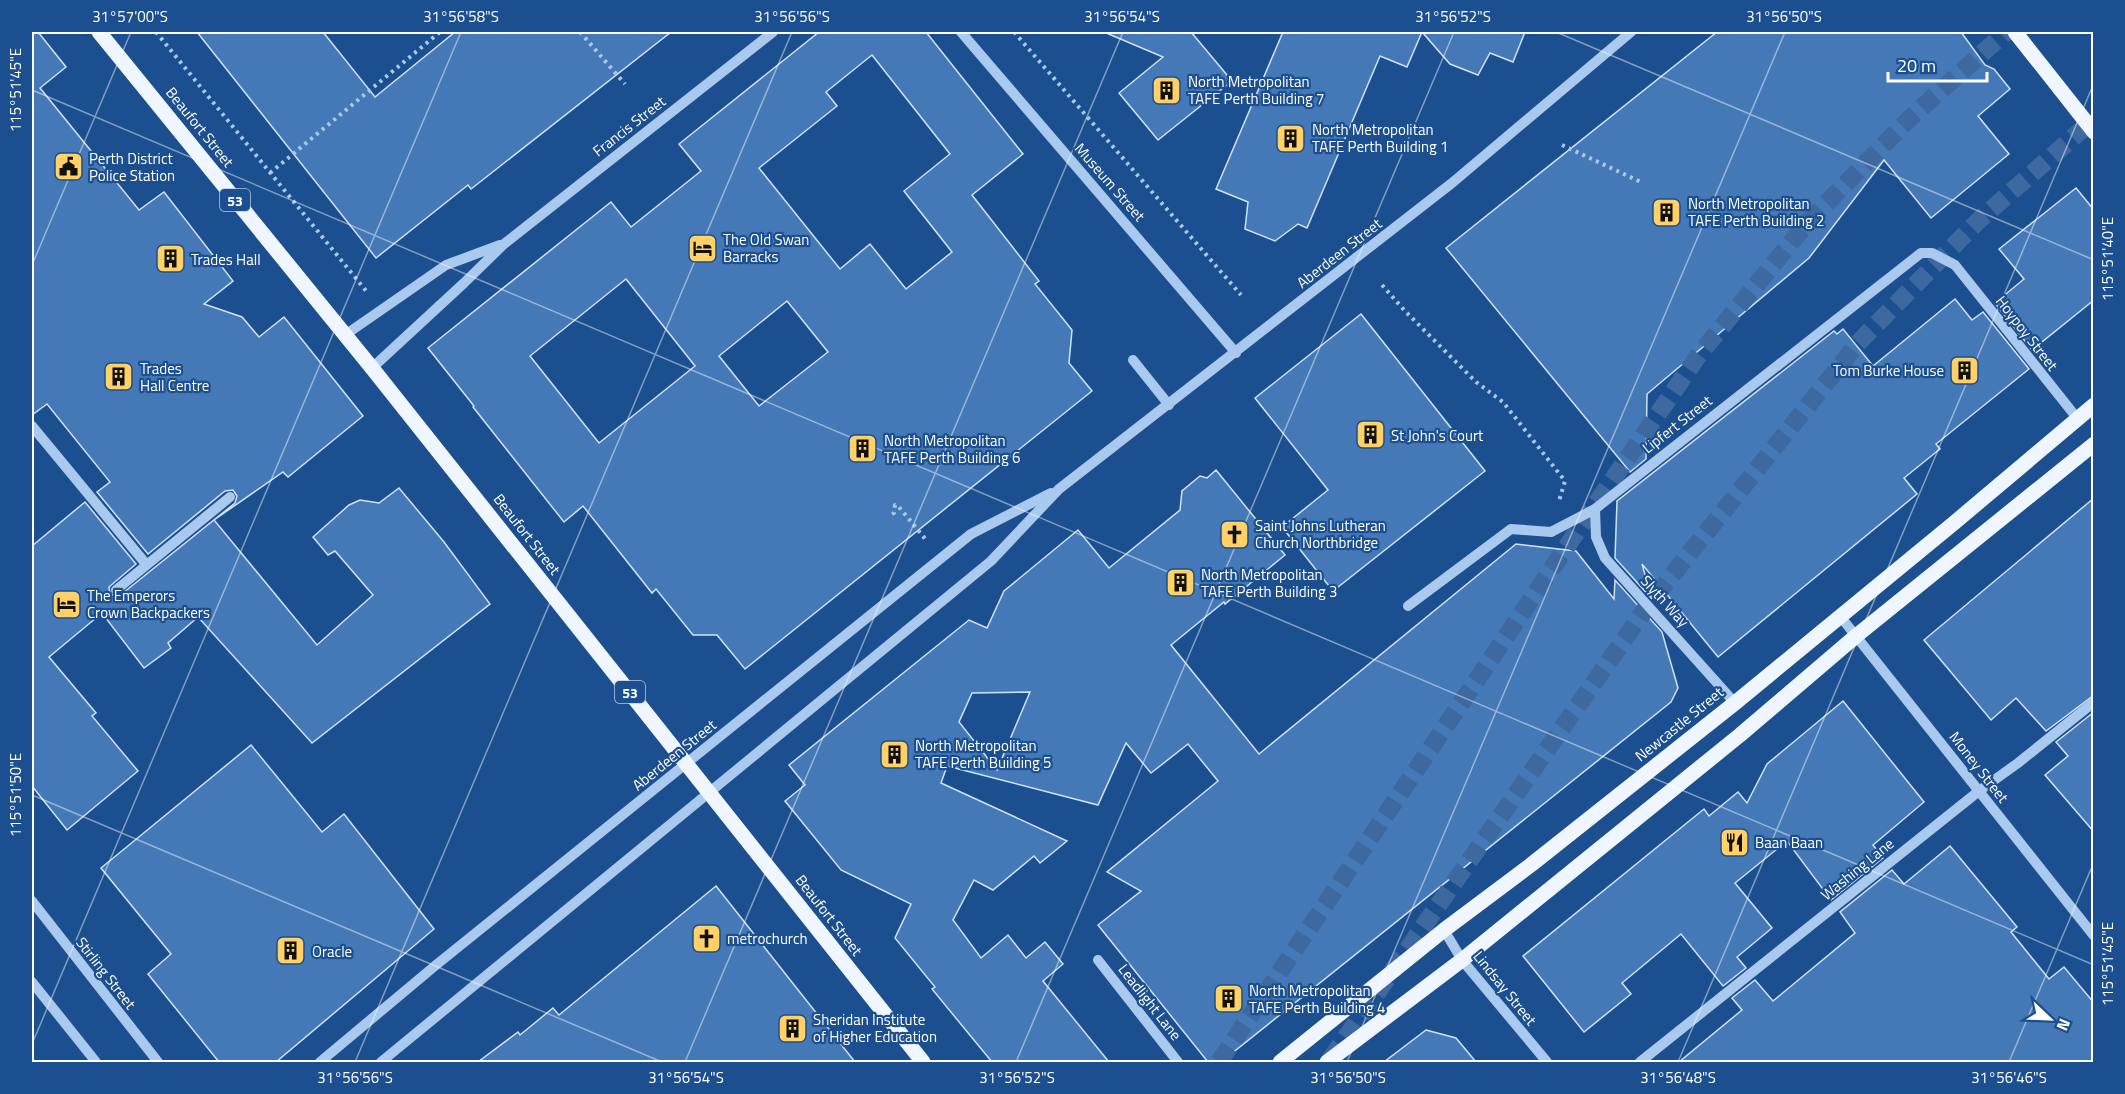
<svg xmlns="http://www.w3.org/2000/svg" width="2125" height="1094" font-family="'Titillium Web',sans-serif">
  <rect width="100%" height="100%" fill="#1b4f8f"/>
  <g fill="#4478b7" stroke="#cfe3fa" stroke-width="1.5" fill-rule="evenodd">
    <polygon points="32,32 38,32 66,67 40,88 139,210 164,192 233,281 204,304 242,317 259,337 284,317 363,416 288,477 283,472 214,520 317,645 373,595 335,551 328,555 313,537 349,505 360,500 379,503 399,488 444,542 490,604 312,743 198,617 168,643 171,648 144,668 102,613 49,657 96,713 92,716 138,771 67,830 32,786 32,546 85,502 136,564 109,587 110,594 118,597 235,503 237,496 233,490 225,491 148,554 97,492 110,482 47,404 32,415"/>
    <polygon points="197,32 323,32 375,97 455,32 671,32 471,189 468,185 376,258"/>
    <path d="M819 32H926L1023 154 972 195 1039 281 1035 284 1072 330 1069 363 1092 391 745 669 717 635H693L656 589 652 593 583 506 564 522 473 407 474 406 428 348 611 202 631 227 701 171 679 144ZM872 55 950 154 904 191 952 252 906 289 870 244 840 269 759 168 837 106 826 92ZM626 279 695 366 599 443 530 356ZM787 301 828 352 759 406 719 356Z"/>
    <polygon points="1104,32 1191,32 1232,81 1158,140 1119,93 1163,57"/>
    <polygon points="1283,32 1525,32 1513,62 1490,53 1478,75 1450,64 1422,32 1407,67 1380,56 1307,228 1298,224 1275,241 1245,229 1248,202 1216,189"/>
    <polygon points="1717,32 1961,32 1985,65 1994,69 2010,89 1978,116 2009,154 1931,218 1884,160 1809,258 1647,394 1646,459 1630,472 1446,248"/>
    <polygon points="2076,188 2094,210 2094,300 2032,350 1995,303 2024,279 1999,249"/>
    <polygon points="1955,299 1972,320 1983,312 2029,369 1936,444 1940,449 1904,478 1917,494 1718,657 1642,564 1652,599 1615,558 1617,501 1834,331 1837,334 1843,329 1873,366"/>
    <polygon points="1361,314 1485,471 1333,591 1282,527 1328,490 1255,398"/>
    <path d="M1216 470 1285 555 1225 604 1224 602 1171 645 1259 754 1516 544 1576 551 1614 599 1615 580 1662 632 1678 688 1671 702 1221 1062H1208L1098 925 1141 891 1107 872 1218 781 1188 744 1151 773 1126 743 1098 805 947 766 941 783 1067 841 1040 863 1034 856 993 890 974 880 953 920 981 958 1008 935 1026 958 1045 942 1063 964 1043 981 1109 1062H992L932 989 935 987 895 938 911 904 841 870 785 801 805 785 789 765 969 620 987 628 1004 591 1078 530 1109 568 1180 510 1182 491 1200 476 1207 478ZM1030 692 997 770 959 722 972 693Z"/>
    <polygon points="2094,498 2094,695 2046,731 2016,698 1991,720 1924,640"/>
    <polygon points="1843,701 1924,802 1873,845 1883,858 1831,900 1787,841 1735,883 1772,928 1737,957 1746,968 1723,986 1681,934 1622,983 1631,994 1584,1032 1523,956 1704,809 1709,816 1738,792 1747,803 1767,764"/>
    <polygon points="2094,712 2094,832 2045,775 2068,756 2056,742"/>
    <polygon points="251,745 322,832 344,814 434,929 276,1062 219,1062 148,974 171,954 101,868"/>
    <polygon points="1950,846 2017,927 2011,932 2049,979 2064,967 2094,1003 2094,1062 1679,1062 1742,1010 1732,998 1755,980 1773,1001 1855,933 1840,912 1892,870 1904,884"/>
    <polygon points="716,886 855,1062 478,1062 518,1032 520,1035 553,1008 559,1015"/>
    <polygon points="1426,1030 1456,1038 1476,1062 1384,1062"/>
  </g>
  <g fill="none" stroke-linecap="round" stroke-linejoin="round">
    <g stroke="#3d69a0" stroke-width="18" stroke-dasharray="18 9" stroke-linecap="butt">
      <polyline points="1330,1060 1649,604 1858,343 1977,222 2094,119"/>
      <polyline points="1219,1062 1582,524 1698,356 1807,223 1909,119 2006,32"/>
    </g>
    <g stroke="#a9c9ee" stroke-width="4" stroke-dasharray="3 4.5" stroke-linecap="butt">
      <polyline points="156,32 367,292"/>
      <polyline points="580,32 625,84"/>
      <polyline points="1014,32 1241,295"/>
      <polyline points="1562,145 1643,183"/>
      <polyline points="270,173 440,32"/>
      <polyline points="1382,285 1405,311 1476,382 1503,402 1565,481 1559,501"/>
      <polyline points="892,514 894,513 895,505 899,507 927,541"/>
    </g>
    <g stroke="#a9c9ee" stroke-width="10">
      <polyline points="961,32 1236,353"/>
      <polyline points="345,335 446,265 500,245"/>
      <polyline points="1133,360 1169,405"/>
      <polyline points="372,368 464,283 504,244 773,32"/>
      <polyline points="32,426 146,564"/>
      <polyline points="1595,509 1596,537 1605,558 1735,703"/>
      <polyline points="116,590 230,497"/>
      <polyline points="1408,606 1511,529 1551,532 1595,509 1921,253 1932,253 1955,265 2077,418"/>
      <polyline points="1840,616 2094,936"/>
      <polyline points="32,901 158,1062"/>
      <polyline points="1444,930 1462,960 1547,1062"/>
      <polyline points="1098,960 1178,1062"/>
      <polyline points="32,982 96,1062"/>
      <polyline points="320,1062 436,965 971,534 1051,493"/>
      <polyline points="381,1062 991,561 1059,489 1452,183 1631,32"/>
      <polyline points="1640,1062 1979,791 2018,763 2094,702"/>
    </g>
    <g stroke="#f0f6ff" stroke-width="15">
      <polyline points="99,32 372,368 923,1062"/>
      <polyline points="2015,32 2094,132"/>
      <polyline points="1280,1062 1444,930 1532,864 1735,703 1954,523 2094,405"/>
      <polyline points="1327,1062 1462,960 1740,735 1856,636 2094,444"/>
    </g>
  </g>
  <path fill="none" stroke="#fff" stroke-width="1.5" stroke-opacity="0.45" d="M1556 32 2094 260M32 90 2094 965M32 265 131 32M32 795 662 1062M32 1044 461 32M355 1062 792 32M685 1062 1123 32M1016 1062 1454 32M1347 1062 1785 32M1678 1062 2094 83M2009 1062 2094 862"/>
  <defs>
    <symbol id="building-square" viewBox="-11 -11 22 22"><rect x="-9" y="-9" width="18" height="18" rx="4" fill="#ffd166" stroke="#1b4f8f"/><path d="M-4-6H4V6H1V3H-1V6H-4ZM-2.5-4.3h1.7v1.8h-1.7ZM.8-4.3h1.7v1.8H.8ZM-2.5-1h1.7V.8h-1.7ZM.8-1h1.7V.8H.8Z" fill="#111"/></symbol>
    <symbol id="civic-square" viewBox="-11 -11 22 22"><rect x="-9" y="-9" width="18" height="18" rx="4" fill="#ffd166" stroke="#1b4f8f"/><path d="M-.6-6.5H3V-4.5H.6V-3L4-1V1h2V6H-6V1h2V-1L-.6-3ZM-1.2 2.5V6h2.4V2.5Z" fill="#111"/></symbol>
    <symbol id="hotel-square" viewBox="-11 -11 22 22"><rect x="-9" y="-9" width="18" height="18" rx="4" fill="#ffd166" stroke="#1b4f8f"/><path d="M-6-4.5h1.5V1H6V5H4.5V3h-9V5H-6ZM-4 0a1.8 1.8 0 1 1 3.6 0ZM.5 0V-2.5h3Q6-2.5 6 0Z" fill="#111"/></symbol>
    <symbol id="church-square" viewBox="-11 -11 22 22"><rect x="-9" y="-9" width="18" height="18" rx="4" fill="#ffd166" stroke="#1b4f8f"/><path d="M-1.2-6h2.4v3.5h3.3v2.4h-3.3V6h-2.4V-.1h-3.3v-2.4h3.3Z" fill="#111"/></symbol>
    <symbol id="restaurant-square" viewBox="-11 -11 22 22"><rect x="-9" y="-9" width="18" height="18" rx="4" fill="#ffd166" stroke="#1b4f8f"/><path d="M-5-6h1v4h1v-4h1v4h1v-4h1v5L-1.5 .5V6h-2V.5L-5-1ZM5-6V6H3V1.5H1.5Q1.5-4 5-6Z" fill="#111"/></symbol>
  </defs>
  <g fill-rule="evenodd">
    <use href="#building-square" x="1150" y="74" width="33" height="33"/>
    <use href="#building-square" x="1274" y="122" width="33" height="33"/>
    <use href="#civic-square" x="52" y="150" width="33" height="33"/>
    <use href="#building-square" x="1650" y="196" width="33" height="33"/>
    <use href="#hotel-square" x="686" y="232" width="33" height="33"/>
    <use href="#building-square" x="154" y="242" width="33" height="33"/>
    <use href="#building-square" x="1948" y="354" width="33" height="33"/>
    <use href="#building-square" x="102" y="360" width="33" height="33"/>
    <use href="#building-square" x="1354" y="418" width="33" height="33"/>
    <use href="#building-square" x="846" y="432" width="33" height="33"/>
    <use href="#church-square" x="1218" y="518" width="33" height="33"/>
    <use href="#building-square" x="1164" y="566" width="33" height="33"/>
    <use href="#hotel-square" x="50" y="588" width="33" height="33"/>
    <use href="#building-square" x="878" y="738" width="33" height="33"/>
    <use href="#restaurant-square" x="1718" y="826" width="33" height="33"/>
    <use href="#church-square" x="690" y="922" width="33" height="33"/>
    <use href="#building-square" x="274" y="934" width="33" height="33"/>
    <use href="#building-square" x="1212" y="982" width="33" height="33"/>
    <use href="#building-square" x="776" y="1012" width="33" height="33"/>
  </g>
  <g text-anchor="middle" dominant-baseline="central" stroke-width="4.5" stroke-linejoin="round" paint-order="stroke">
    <g fill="#1b4f8f" stroke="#bbcadd" stroke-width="1.5">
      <rect x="220" y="189" width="30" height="22" rx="4.5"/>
      <rect x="615" y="681" width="30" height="22" rx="4.5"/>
    </g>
    <g font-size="14" font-weight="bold" fill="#fff">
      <text x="235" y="200">53</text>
      <text x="630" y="692">53</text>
    </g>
    <g font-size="15" fill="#fff" stroke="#1b4f8f" text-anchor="start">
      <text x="1188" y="81">North Metropolitan<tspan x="1188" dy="17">TAFE Perth Building 7</tspan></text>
      <text x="1312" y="129">North Metropolitan<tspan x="1312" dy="17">TAFE Perth Building 1</tspan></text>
      <text x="89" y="158">Perth District<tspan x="89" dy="17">Police Station</tspan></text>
      <text x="1688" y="203">North Metropolitan<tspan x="1688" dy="17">TAFE Perth Building 2</tspan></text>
      <text x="723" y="239">The Old Swan<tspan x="723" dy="17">Barracks</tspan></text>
      <text x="191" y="259">Trades Hall</text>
      <text x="140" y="368">Trades<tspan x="140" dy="17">Hall Centre</tspan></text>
      <text x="1944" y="370" text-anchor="end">Tom Burke House</text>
      <text x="1391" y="435">St John's Court</text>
      <text x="884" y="440">North Metropolitan<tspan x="884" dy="17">TAFE Perth Building 6</tspan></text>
      <text x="1255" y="525">Saint Johns Lutheran<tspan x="1255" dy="17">Church Northbridge</tspan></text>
      <text x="1201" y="574">North Metropolitan<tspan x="1201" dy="17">TAFE Perth Building 3</tspan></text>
      <text x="87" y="595">The Emperors<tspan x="87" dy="17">Crown Backpackers</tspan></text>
      <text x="915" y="745">North Metropolitan<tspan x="915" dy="17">TAFE Perth Building 5</tspan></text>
      <text x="1755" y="842">Baan Baan</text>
      <text x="727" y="938">metrochurch</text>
      <text x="312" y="951">Oracle</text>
      <text x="1249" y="990">North Metropolitan<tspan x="1249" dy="17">TAFE Perth Building 4</tspan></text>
      <text x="813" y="1019">Sheridan Institute<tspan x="813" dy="17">of Higher Education</tspan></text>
    </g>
    <g font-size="15" fill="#fff" stroke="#1b4f8f">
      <text transform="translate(629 126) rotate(-38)">Francis Street</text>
      <text transform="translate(200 127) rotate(51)">Beaufort Street</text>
      <text transform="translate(1110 182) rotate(49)">Museum Street</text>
      <text transform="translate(1339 253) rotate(-38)">Aberdeen Street</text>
      <text transform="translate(2027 333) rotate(52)">Hoypoy Street</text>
      <text transform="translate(1677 424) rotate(-38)">Lipfert Street</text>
      <text transform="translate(527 534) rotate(52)">Beaufort Street</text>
      <text transform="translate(1665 601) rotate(48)">Slyth Way</text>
      <text transform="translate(1679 724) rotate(-39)">Newcastle Street</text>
      <text transform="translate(674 755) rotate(-39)">Aberdeen Street</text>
      <text transform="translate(1979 767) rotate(52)">Money Street</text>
      <text transform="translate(1857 869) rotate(-39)">Washing Lane</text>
      <text transform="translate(829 915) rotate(52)">Beaufort Street</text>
      <text transform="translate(106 973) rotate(52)">Stirling Street</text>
      <text transform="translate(1505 988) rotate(51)">Lindsay Street</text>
      <text transform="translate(1150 1002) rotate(52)">Leadlight Lane</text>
    </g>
  </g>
  <rect width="2125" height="1094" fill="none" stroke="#1b4f8f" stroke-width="66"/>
  <g transform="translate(2050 1019) rotate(113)" stroke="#1b4f8f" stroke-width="4.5" paint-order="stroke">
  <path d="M0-4.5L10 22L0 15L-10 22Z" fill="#ffffff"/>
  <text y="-9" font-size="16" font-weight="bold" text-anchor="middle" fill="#ffffff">N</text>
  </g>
  <path d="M1888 72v9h99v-9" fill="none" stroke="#ffffff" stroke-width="3"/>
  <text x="1897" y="72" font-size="18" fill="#ffffff" stroke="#1b4f8f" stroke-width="4.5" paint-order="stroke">20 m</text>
  <rect x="33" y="33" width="2059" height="1028" fill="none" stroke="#fff" stroke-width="2"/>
  <g font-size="15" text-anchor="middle" fill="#fff">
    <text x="130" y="22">31°57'00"S</text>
    <text x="461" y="22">31°56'58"S</text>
    <text x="792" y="22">31°56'56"S</text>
    <text x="1122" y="22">31°56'54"S</text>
    <text x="1453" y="22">31°56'52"S</text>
    <text x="1784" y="22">31°56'50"S</text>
    <text transform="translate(16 90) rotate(-90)" y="5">115°51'45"E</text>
    <text transform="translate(2108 259) rotate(-90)" y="5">115°51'40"E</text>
    <text transform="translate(16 795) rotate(-90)" y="5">115°51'50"E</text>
    <text transform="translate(2108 964) rotate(-90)" y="5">115°51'45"E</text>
    <text x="355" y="1083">31°56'56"S</text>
    <text x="686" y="1083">31°56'54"S</text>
    <text x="1017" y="1083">31°56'52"S</text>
    <text x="1348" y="1083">31°56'50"S</text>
    <text x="1678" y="1083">31°56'48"S</text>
    <text x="2009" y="1083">31°56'46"S</text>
  </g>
</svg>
